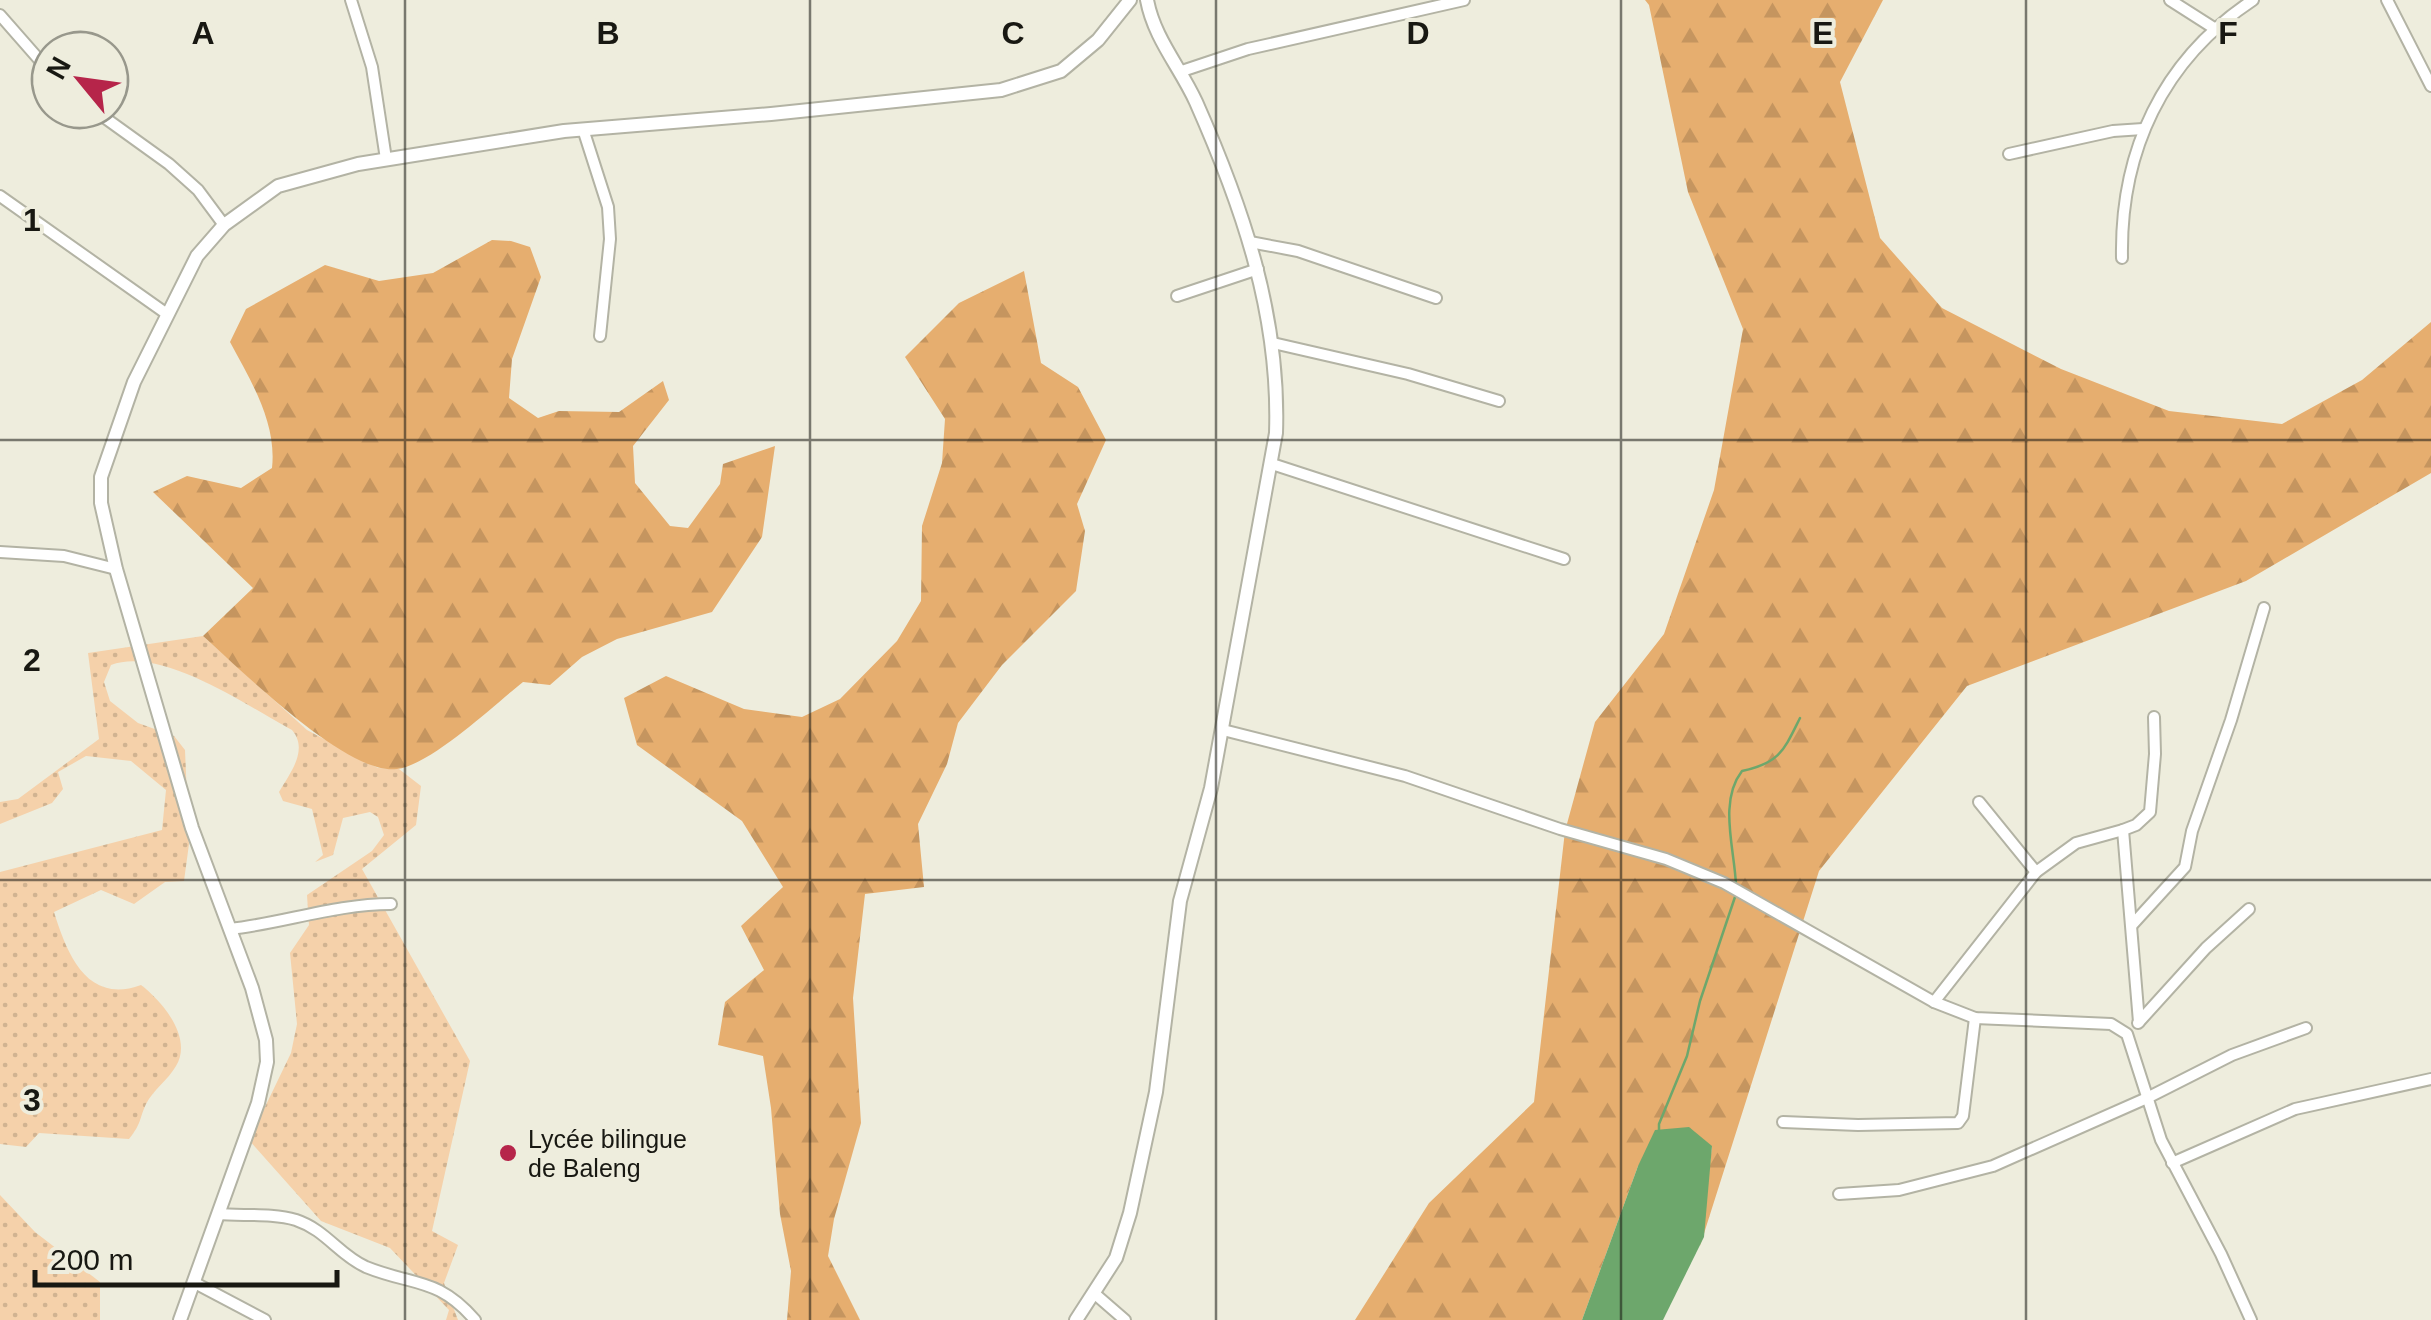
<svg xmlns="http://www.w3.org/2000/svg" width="2431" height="1320" font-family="Helvetica,sans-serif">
  <defs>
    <pattern id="grass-dots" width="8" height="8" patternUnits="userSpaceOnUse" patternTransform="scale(2.5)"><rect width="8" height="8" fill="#f5d1aa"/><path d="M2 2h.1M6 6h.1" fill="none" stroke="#d1b391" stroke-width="1.8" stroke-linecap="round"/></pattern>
    <pattern id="forest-firs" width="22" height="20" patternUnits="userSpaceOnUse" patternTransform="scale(2.5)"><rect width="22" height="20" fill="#e6ae6f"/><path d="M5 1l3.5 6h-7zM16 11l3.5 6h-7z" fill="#c5955f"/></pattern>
  </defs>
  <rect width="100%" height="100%" fill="#eeeddd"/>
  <g fill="url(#grass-dots)">
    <path d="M203 636 307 730 378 768 399 769 421 786 416 825 362 869 470 1061 432 1231 458 1245 444 1283 458 1320H446L449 1310 390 1248 321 1221 249 1140 291 1053 297 1024 290 953 309 925 307 895 372 851 384 835 378 817 370 812 343 818 333 855 315 862 323 855 312 809 283 801 279 792C290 773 309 750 292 730 247 706 162 646 111 665L104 682 110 701 138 723 174 736 185 750 189 844 184 881 165 882 134 904 101 890 54 912C67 954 87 1005 141 985 163 1002 193 1038 176 1066 168 1080 153 1090 146 1104 139 1119 142 1123 129 1139L39 1133 26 1147 0 1144V872L162 830 166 790 131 761 86 756 58 772 63 789 52 803 0 824V802L18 799 99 739 88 653Z"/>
    <polygon points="0,1195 35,1232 100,1282 100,1320 0,1320"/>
  </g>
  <g fill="url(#forest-firs)">
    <polygon points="1645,0 1883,0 1840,82 1880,238 1942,308 2061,369 2169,411 2282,424 2362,380 2431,322 2431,473 2246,581 1967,686 1819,871 1700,1246 1712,1146 1638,1166 1582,1320 1355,1320 1429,1203 1534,1102 1565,831 1595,722 1664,634 1714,490 1743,329 1688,192 1649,5"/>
    <path d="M492 240 511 241 530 247 541 277 512 359 509 398 538 418 559 411 619 412 663 381 669 400 633 446 635 483 670 526 688 528 720 484 723 464 775 446 762 537 712 612 617 639 582 657 550 685 523 682C495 704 431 765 397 769 347 776 240 669 203 636L253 588 153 492 187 476 241 488 272 468C277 423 251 381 230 342L246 309 325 265 379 281 433 273Z"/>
    <polygon points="1024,271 1041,363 1078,387 1106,440 1077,504 1085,531 1076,591 1002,665 958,723 947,764 918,824 924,887 865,894 853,998 861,1123 834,1219 828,1256 860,1320 787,1320 791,1271 780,1214 771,1108 763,1056 718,1045 725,1002 764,970 741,926 783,887 742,821 637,745 624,698 666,676 744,709 802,717 840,699 897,641 921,601 922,526 942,463 945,419 905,357 959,303"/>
  </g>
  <polygon fill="#6da76c" points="1689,1127 1712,1146 1704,1237 1663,1320 1582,1320 1638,1166 1655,1130"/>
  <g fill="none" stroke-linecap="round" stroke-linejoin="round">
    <g stroke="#6da76c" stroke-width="2.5">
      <path d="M1736 886C1735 850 1718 802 1742 771 1780 763 1784 750 1800 718"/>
      <polyline points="1659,1132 1659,1124 1687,1056 1700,1001 1736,894"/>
    </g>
    <defs>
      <g id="minor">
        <polyline points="351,0 372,67 386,159"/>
        <polyline points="2170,0 2217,30"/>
        <polyline points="2387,0 2431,86"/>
        <polyline points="0,15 50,72"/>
        <polyline points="1182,71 1248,49 1464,0"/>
        <polyline points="94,110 169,164 198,190 224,225"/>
        <polyline points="583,129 608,207 610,239 600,336"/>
        <polyline points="2009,154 2113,131 2143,129"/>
        <polyline points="0,196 167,314"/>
        <polyline points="1250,242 1298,251 1436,298"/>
        <path d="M2122 258C2120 152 2162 60 2253 0"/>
        <polyline points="1177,296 1258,269"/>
        <polyline points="1273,343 1408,374 1499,401"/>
        <polyline points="1272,464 1564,559"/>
        <polyline points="0,552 64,556 116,569"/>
        <polyline points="1223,730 1405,776 1560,829 1666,859 1724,883 1934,1002 1975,1018 2111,1024 2127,1034 2161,1140 2221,1254 2251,1320"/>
        <polyline points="1979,802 2036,872"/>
        <polyline points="2132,925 2185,867 2192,831 2231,720 2264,608"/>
        <path d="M230 929C284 923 336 904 391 904"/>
        <polyline points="1934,1002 2036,872 2076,843 2123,830"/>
        <polyline points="2139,1022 2123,830 2136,825 2150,812 2155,754 2154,717"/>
        <polyline points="2138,1023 2206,948 2249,909"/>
        <polyline points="1783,1122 1858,1125 1958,1123 1963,1116 1975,1018"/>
        <polyline points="2172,1163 2295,1109 2431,1079"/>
        <polyline points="1839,1194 1899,1190 1993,1166 2147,1098 2232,1055 2306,1028"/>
        <path d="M218 1214C242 1216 273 1213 296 1220 326 1230 339 1255 366 1267 413 1286 438 1277 475 1320"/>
        <polyline points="195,1283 265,1320"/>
        <polyline points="1095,1294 1125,1320"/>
      </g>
      <g id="tertiary">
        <polyline points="180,1320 258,1103 267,1062 266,1040 252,988 192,828 116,569 101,503 101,477 134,382 197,256 224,225 278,186 358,164 564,131 771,114 1001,90 1061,71 1098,40 1130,0"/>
        <path d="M1076 1320 1116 1258 1130 1213 1156 1092 1180 901 1211 788 1276 433C1280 316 1243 208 1196 102 1180 67 1154 38 1147 0"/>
      </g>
    </defs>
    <use href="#minor" stroke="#b3b3a4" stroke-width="14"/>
    <use href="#tertiary" stroke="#b3b3a4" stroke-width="16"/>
    <use href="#minor" stroke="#fff" stroke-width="10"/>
    <use href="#tertiary" stroke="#fff" stroke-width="12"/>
  </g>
  <path fill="none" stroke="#181812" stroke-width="2.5" stroke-opacity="0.55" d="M405 0V1320M810 0V1320M1216 0V1320M1621 0V1320M2026 0V1320M0 440H2431M0 880H2431"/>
  <circle fill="#b6254a" stroke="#eeeddd" stroke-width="4" cx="508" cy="1153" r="10"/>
  <g text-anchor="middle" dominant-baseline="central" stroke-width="8" stroke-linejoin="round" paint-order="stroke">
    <g font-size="25" fill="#181812" stroke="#eeeddd" text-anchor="start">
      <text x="528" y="1139">Lycée bilingue<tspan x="528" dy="29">de Baleng</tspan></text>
    </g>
  </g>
  <g font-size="32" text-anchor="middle" font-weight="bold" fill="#181812" stroke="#eeeddd" stroke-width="8" stroke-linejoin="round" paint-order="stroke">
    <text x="203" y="44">A</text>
    <text x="608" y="44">B</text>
    <text x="1013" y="44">C</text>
    <text x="1418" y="44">D</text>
    <text x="1823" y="44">E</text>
    <text x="2228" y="44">F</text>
    <text x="32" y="231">1</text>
    <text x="32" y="671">2</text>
    <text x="32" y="1111">3</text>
  </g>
  <g transform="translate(80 80) rotate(299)"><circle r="48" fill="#eeeddd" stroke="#98988c" stroke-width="2.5"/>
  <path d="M0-8L18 38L0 25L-18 38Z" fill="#b6254a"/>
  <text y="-15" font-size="28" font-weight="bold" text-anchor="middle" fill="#181812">N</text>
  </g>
  <path d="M35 1270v15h302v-15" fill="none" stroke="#181812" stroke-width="5"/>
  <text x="50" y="1270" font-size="30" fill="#181812" stroke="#eeeddd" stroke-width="8" paint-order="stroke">200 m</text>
</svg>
